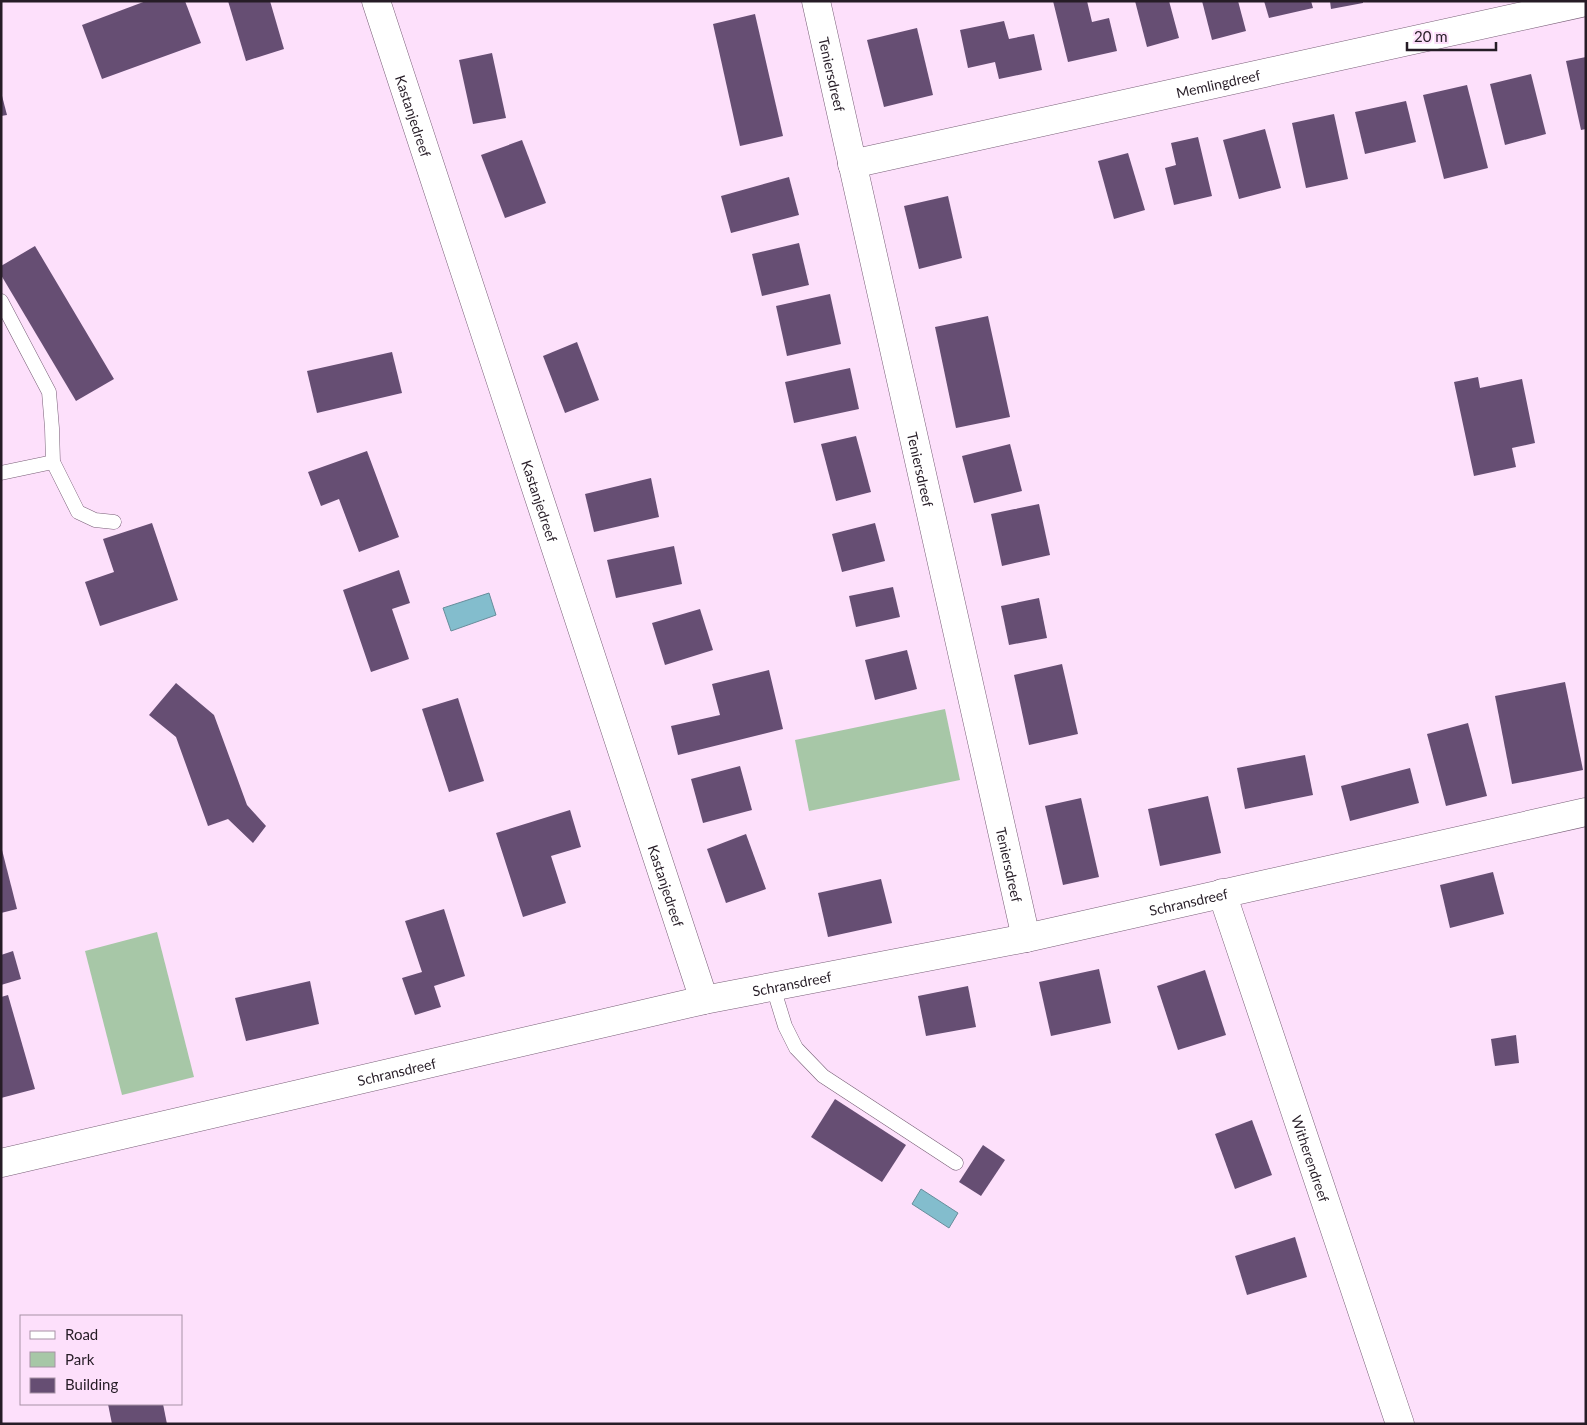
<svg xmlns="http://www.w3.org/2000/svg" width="1587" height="1425" font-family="Lato,sans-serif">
  <rect width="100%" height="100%" fill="#fde0fb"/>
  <g fill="#a7c7a7">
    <polygon points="945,709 960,780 809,811 795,740"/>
    <polygon points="157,932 194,1077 122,1095 85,951"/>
  </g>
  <g fill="#83bdcd" stroke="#678d9b">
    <polygon points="489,593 496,615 451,631 443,608"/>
    <polygon points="921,1189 958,1213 949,1228 912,1204"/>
  </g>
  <g fill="#664e73">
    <polygon points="146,1 185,1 201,43 102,79 82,25"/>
    <polygon points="228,1 270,1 284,49 246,61"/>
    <polygon points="1053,1 1087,1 1092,22 1109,18 1117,51 1068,62"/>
    <polygon points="1135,1 1169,1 1179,38 1147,47"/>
    <polygon points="1202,1 1238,1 1246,31 1212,40"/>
    <polygon points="1264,1 1311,1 1313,8 1269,18"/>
    <polygon points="1330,1 1363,1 1363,3 1331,9"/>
    <polygon points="755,14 783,136 740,146 713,24"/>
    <polygon points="1004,21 1009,39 1034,34 1042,70 999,79 995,62 968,68 960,30"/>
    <polygon points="917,28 933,95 884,107 867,40"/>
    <polygon points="492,53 506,118 473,124 459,60"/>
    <polygon points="1586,57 1586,129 1581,130 1566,61"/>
    <polygon points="1531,74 1546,134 1505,145 1490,84"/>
    <polygon points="1467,85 1488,168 1444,179 1423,95"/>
    <polygon points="1,92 7,115 1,116"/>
    <polygon points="1406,101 1416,142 1365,154 1355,112"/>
    <polygon points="1334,114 1348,179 1306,188 1292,123"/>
    <polygon points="1265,129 1281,188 1239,199 1223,140"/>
    <polygon points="1198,137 1212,196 1174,205 1165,168 1176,165 1171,143"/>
    <polygon points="522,140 546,203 505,218 481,155"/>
    <polygon points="1128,153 1145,210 1114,219 1098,161"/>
    <polygon points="789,177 799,215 731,233 721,196"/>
    <polygon points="948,196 962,258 919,269 904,206"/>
    <polygon points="799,243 809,285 762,296 752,254"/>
    <polygon points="35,246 114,379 76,401 1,275 1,266"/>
    <polygon points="830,294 841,344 787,356 776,306"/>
    <polygon points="988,316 1010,417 956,428 935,327"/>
    <polygon points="577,342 599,400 565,413 543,356"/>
    <polygon points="392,352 402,393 317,413 307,371"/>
    <polygon points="850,368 859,409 794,423 785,382"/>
    <polygon points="1478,377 1480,388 1522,379 1535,443 1512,448 1516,467 1474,476 1454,382"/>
    <polygon points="856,436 871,492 836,501 821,444"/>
    <polygon points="1010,444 1022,491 974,503 962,456"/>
    <polygon points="367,451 399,537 359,552 339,499 321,506 308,472"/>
    <polygon points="651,478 659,517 594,532 585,494"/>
    <polygon points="1039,504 1050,555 1002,566 991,514"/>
    <polygon points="152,523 178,600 100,626 85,582 114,572 103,539"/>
    <polygon points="875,523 885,561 842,572 832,534"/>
    <polygon points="674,546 682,584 616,598 607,560"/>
    <polygon points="399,570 410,603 392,609 409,659 371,672 343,590"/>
    <polygon points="893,587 900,617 856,627 849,596"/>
    <polygon points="1039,598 1047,638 1009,645 1001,606"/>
    <polygon points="700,609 713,650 665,665 652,623"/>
    <polygon points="907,650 917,689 875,700 865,660"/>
    <polygon points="1062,664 1078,734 1029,745 1014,675"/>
    <polygon points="769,670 783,729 678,755 671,726 720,715 712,684"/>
    <polygon points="1565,682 1583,770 1512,784 1495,696"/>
    <polygon points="176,683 214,715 247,805 266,826 253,843 228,819 208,826 176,737 149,715"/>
    <polygon points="458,698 484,781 449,792 422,709"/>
    <polygon points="1468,723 1487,796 1446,806 1427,734"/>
    <polygon points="1305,755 1313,795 1245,809 1237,768"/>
    <polygon points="740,766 752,810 703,823 691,779"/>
    <polygon points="1410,768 1419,803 1350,821 1341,786"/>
    <polygon points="1208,796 1221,853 1160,866 1148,809"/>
    <polygon points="1081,798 1099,877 1063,885 1045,806"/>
    <polygon points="570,810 581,847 551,856 566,903 523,917 496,833"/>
    <polygon points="746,834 766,889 726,903 707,849"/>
    <polygon points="1,846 17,909 1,913"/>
    <polygon points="1493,872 1504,914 1450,928 1440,885"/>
    <polygon points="881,879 892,923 828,937 818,893"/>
    <polygon points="444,909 465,976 434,986 441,1007 415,1015 402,978 422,972 405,921"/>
    <polygon points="13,951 21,979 1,985 1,955"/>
    <polygon points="1099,969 1111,1023 1051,1036 1039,982"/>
    <polygon points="1205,970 1226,1035 1178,1050 1157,986"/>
    <polygon points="310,981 319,1024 246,1041 235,998"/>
    <polygon points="968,986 976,1027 926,1036 918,996"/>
    <polygon points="8,995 35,1089 1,1098 1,997"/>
    <polygon points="1516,1035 1519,1063 1495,1066 1491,1039"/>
    <polygon points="835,1099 906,1145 882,1182 811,1137"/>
    <polygon points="1252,1120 1272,1175 1235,1189 1215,1134"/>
    <polygon points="983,1145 1005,1160 981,1196 959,1182"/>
    <polygon points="1295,1237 1307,1277 1247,1295 1235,1256"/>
    <polygon points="108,1404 163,1404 167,1424 112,1424"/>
  </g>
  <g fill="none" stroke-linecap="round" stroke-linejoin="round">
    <defs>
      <g id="lane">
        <polyline points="1,301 49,392 52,428 53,462 78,512 95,520 114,522"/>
        <polyline points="1,473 53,462"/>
        <polyline points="773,987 785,1026 796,1048 823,1076 956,1163"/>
      </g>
      <g id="street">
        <path id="s1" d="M376 1 704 1000"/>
        <path id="s2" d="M816 1 1026 938"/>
        <path id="s3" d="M852 164 1586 2"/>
        <path id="s4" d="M1222 893 1400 1424"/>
        <path id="s5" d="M1 1163 704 1000 1026 938 1586 812"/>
      </g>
    </defs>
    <use href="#lane" stroke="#785f77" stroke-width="15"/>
    <use href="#street" stroke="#785f77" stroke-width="29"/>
    <use href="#lane" stroke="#fff" stroke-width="14"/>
    <use href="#street" stroke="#fff" stroke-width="28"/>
  </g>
  <g text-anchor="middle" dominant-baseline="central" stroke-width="5" stroke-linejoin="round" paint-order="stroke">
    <g font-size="14" fill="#261c26" stroke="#fde0fb">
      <text stroke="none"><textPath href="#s2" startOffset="75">Teniersdreef</textPath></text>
      <text stroke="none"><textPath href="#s3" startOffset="375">Memlingdreef</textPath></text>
      <text stroke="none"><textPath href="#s1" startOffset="121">Kastanjedreef</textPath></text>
      <text stroke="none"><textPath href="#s2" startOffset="480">Teniersdreef</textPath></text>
      <text stroke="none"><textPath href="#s1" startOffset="526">Kastanjedreef</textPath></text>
      <text stroke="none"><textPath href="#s2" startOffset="885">Teniersdreef</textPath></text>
      <text stroke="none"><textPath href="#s1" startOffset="931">Kastanjedreef</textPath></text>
      <text stroke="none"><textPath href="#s5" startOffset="1216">Schransdreef</textPath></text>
      <text stroke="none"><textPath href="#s5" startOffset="811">Schransdreef</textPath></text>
      <text stroke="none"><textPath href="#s5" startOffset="406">Schransdreef</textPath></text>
      <text stroke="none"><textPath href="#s4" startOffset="280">Witherendreef</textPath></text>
    </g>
  </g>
  <rect width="1587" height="1425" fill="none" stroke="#261c26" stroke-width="5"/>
  <rect x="20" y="1315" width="162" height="90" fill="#fde0fb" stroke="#a792a6"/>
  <rect x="30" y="1331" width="25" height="8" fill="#ffffff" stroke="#a792a6"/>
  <text x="65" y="1340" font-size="15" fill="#261c26">Road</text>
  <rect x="30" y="1352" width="25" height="15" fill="#a7c7a7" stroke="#a792a6"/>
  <text x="65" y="1365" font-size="15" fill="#261c26">Park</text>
  <rect x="30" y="1378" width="25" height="15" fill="#664e73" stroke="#a792a6"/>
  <text x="65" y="1390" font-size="15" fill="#261c26">Building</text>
  <path d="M1407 42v8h89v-8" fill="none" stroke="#261c26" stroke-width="2.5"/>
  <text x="1414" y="42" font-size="15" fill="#261c26" stroke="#fde0fb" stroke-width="4" paint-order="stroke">20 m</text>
</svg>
